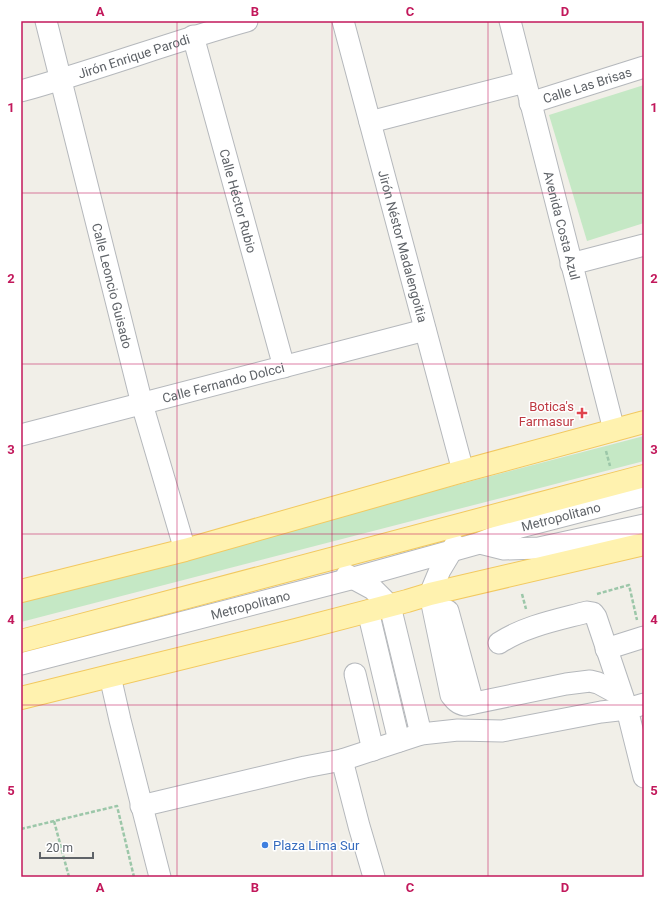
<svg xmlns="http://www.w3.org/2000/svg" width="665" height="898" font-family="Roboto,sans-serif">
  <rect width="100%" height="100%" fill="#f1efe8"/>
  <g fill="#c5e8c5">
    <polygon points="644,85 644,223 587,241 549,115"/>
    <polygon points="644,436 644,461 21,622 21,599"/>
  </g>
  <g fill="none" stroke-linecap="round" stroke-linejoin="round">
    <defs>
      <g id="minor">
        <path id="s1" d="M46 21 142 404 185 550"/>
        <path id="s2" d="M343 21 463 471"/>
        <path id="s3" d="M510 21 614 430"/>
        <path id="s4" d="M193 36 284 367"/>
        <path id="s5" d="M21 91C97 70 171 42 247 21"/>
        <path id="s6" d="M530 103 644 67"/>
        <polyline points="370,122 525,82"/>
        <polyline points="571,264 644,245"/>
        <path id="s7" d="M21 435 425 330"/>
        <polyline points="480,543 504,549 539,548 644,525"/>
        <path d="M455 545 440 570 430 594 451 695C455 700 458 704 465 705L566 684 590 681 598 683 622 696"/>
        <polyline points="347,575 373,589 390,606 421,734"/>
        <polyline points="368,611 399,741"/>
        <polyline points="448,611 473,703"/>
        <path d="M499 643C525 626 557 620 587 612L593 613 596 617 627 709 644 777"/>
        <polyline points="606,649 644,637"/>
        <path id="s8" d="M21 664 354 578 480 543 520 527 644 495"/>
        <polyline points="355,674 373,750"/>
        <polyline points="110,676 120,720 160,877"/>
        <polyline points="342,760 359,826 374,877"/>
        <polyline points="141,806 305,767 342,760 421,734 458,730 502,731 601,712 627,709 644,704"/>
      </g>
      <g id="major">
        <polyline points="21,591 185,550 463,471 644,422"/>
        <polyline points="21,641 644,476"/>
        <polyline points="21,698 296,630 407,601 430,594 644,544"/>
      </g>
    </defs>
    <use href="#minor" stroke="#b5b8bc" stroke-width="23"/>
    <use href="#major" stroke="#f2c960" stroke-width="24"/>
    <g stroke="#9cc7a9" stroke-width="2.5" stroke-dasharray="4 2" stroke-linecap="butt">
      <polyline points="606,451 610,466"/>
      <polyline points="522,594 526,609"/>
      <polyline points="597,594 629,585 637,620"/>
      <polyline points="54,821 69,877"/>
      <polyline points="21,829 117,806 134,877"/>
    </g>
    <use href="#minor" stroke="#fff" stroke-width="21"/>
    <use href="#major" stroke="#fff2af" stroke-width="22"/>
  </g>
  <path fill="none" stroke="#c2185b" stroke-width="1" stroke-opacity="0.55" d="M177 21V877M332 21V877M488 21V877M21 193H644M21 364H644M21 534H644M21 705H644"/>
  <path fill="#e0444e" stroke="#fff" stroke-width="1.5" d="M580 407h4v4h4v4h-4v4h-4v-4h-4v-4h4z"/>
  <circle fill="#3f7fe0" stroke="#fff" stroke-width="1.5" cx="265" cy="845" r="4"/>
  <g text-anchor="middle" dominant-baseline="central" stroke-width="3" stroke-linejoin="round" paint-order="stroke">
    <g font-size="13" fill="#5f6368" stroke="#fff">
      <text stroke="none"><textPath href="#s5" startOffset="118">Jirón Enrique Parodi</textPath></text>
      <text stroke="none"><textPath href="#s6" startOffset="60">Calle Las Brisas</textPath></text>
      <text stroke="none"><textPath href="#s4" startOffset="171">Calle Héctor Rubio</textPath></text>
      <text stroke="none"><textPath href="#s3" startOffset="211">Avenida Costa Azul</textPath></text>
      <text stroke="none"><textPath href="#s2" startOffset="233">Jirón Néstor Madalengoitia</textPath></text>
      <text stroke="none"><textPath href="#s1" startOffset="273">Calle Leoncio Guisado</textPath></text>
      <text stroke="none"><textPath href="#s7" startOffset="209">Calle Fernando Dolcci</textPath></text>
      <text stroke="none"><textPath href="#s8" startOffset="560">Metropolitano</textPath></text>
      <text stroke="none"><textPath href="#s8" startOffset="237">Metropolitano</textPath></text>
    </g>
    <g font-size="13" fill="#be3a42" stroke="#fff" text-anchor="end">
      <text x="574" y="406">Botica's<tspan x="574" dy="15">Farmasur</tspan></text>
    </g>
    <g font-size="13" fill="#366cbe" stroke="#fff" text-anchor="start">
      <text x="273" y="845">Plaza Lima Sur</text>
    </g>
  </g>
  <rect width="665" height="898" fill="none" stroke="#ffffff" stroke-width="44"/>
  <path d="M40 852v6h53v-6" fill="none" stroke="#5f6368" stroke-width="2"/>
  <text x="46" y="852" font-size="12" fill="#5f6368" stroke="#ffffff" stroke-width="3" paint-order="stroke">20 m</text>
  <rect x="22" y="22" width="621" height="854" fill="none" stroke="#c2185b" stroke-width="1.5"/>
  <g font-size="13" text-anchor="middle" font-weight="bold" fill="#c2185b">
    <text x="100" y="16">A</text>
    <text x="255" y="16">B</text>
    <text x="410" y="16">C</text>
    <text x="565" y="16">D</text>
    <text x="11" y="112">1</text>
    <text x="654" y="112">1</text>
    <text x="11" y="283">2</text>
    <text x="654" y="283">2</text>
    <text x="11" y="454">3</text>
    <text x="654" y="454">3</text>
    <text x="11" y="624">4</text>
    <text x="654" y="624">4</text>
    <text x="11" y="795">5</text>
    <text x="654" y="795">5</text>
    <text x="100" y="892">A</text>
    <text x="255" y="892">B</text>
    <text x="410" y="892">C</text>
    <text x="565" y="892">D</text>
  </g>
</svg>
